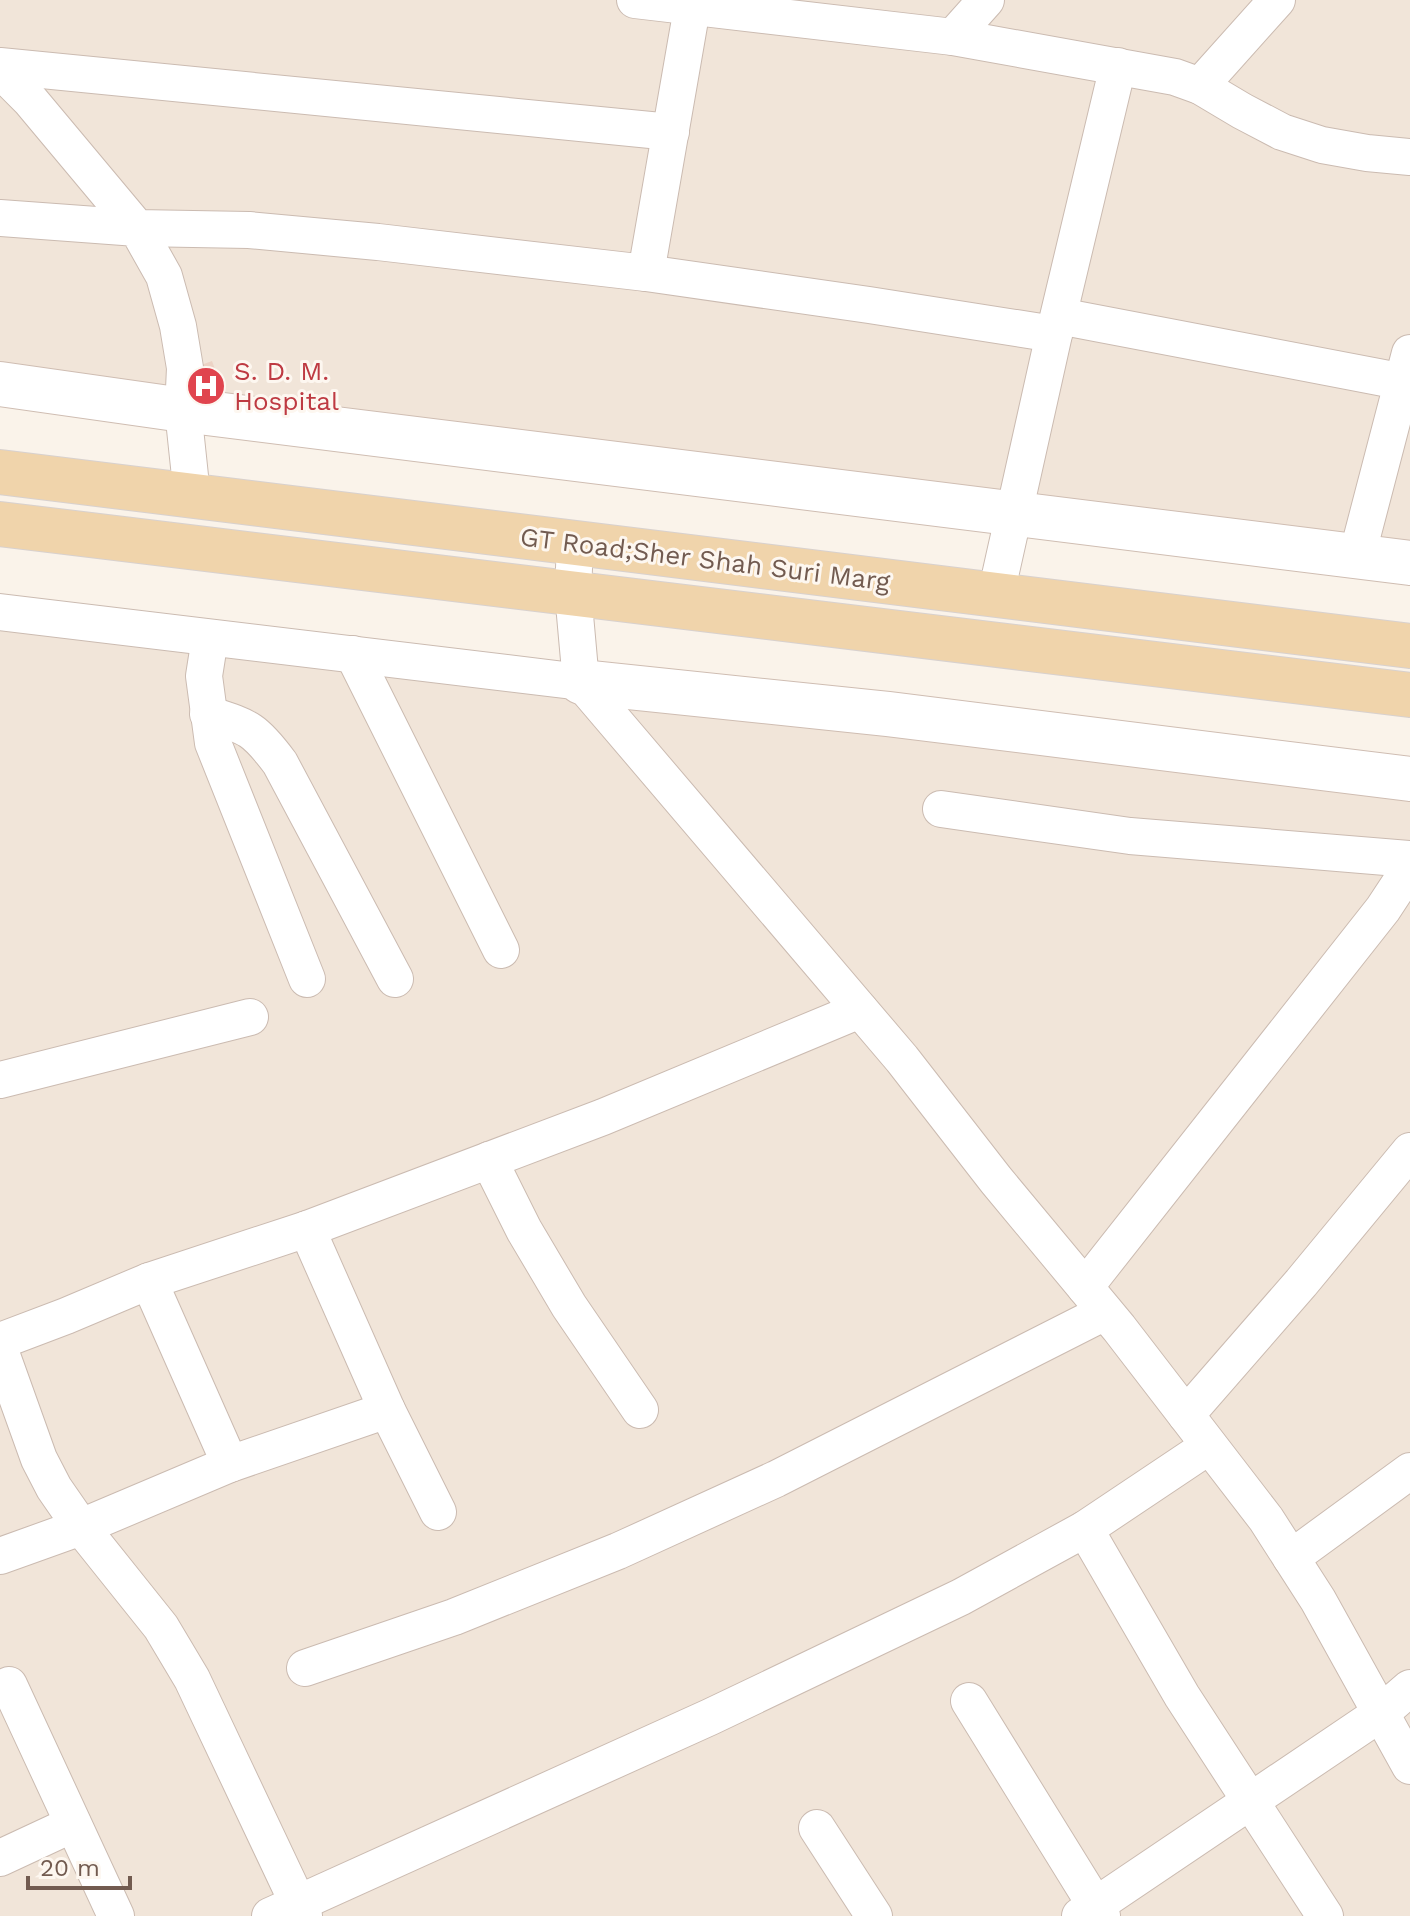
<svg xmlns="http://www.w3.org/2000/svg" width="1410" height="1916" font-family="'Work Sans',sans-serif">
  <rect width="100%" height="100%" fill="#faf3ea"/>
  <g fill="#f1e5d9">
    <polygon points="0,0 1410,0 1410,549 0,396"/>
    <polygon points="0,626 1410,798 1410,1916 0,1916"/>
  </g>
  <polygon fill="#ecd3c5" points="212,361 227,403 208,410 193,368"/>
  <g fill="none" stroke-linecap="round" stroke-linejoin="round">
    <defs>
      <g id="minor">
        <polyline points="635,0 953,37 1175,77 1200,86 1242,111 1282,132 1322,145 1367,153 1410,157"/>
        <polyline points="953,37 986,0"/>
        <polyline points="0,66 671,132"/>
        <polyline points="0,70 30,100 137,228 249,230 378,242 646,273 869,305 1054,334"/>
        <polyline points="1200,86 1277,0"/>
        <polyline points="0,218 137,228 164,276 178,326 185,368 183,410 192,495"/>
        <polyline points="646,273 692,8"/>
        <polyline points="1059,316 1410,383"/>
        <polyline points="575,543 573,593 581,682 902,1059 996,1180 1119,1328 1266,1519 1318,1600 1410,1766"/>
        <polyline points="1357,556 1410,353"/>
        <polyline points="996,594 1054,334 1118,66"/>
        <path d="M0 612C193 637 387 657 581 682"/>
        <polyline points="210,638 204,676 213,743 307,979"/>
        <polyline points="353,654 501,950"/>
        <path d="M208 714C248 727 254 728 280 763L395 979"/>
        <polyline points="941,809 1130,836 1410,859"/>
        <polyline points="0,1080 250,1017"/>
        <polyline points="489,1160 524,1230 569,1306 640,1410"/>
        <polyline points="307,1229 387,1410 438,1512"/>
        <polyline points="149,1281 230,1464"/>
        <polyline points="1085,1287 1383,909 1410,868"/>
        <polyline points="0,1341 66,1316 149,1281 307,1229 603,1117 860,1010"/>
        <polyline points="0,1350 39,1459 54,1488 81,1527 161,1627 192,1679 304,1916"/>
        <polyline points="1186,1415 1301,1283 1410,1151"/>
        <polyline points="1085,1529 1182,1696 1325,1916"/>
        <polyline points="0,1556 81,1527 230,1464 387,1410"/>
        <polyline points="1291,1558 1410,1471"/>
        <polyline points="305,1668 454,1617 618,1551 776,1479 1105,1312"/>
        <polyline points="9,1685 116,1916"/>
        <polyline points="969,1701 1102,1916"/>
        <polyline points="817,1828 874,1916"/>
        <polyline points="0,1858 73,1824"/>
        <polyline points="270,1916 710,1717 961,1597 1085,1529 1209,1446"/>
        <polyline points="1080,1916 1381,1713 1410,1688"/>
      </g>
      <g id="secondary">
        <polyline points="0,384 183,410 1410,563"/>
        <polyline points="581,682 888,714 1410,779"/>
      </g>
      <g id="primary">
        <polyline points="0,472 1410,646"/>
        <polyline points="0,524 1410,695"/>
      </g>
    </defs>
    <use href="#minor" stroke="#cbbbb1" stroke-width="38"/>
    <use href="#secondary" stroke="#cfbdb2" stroke-width="46"/>
    <use href="#primary" stroke="#d8d1ce" stroke-width="46"/>
    <use href="#minor" stroke="#fff" stroke-width="36"/>
    <use href="#secondary" stroke="#fff" stroke-width="44"/>
    <use href="#primary" stroke="#f0d4ab" stroke-width="44"/>
  </g>
  <defs>
    <symbol id="hospital-disc" viewBox="-11 -11 22 22"><circle r="9.5" fill="#e0444e" stroke="#fdf7f0"/><path d="M-5-5h3v3.5h4V-5h3V5h-3V1.5h-4V5h-3Z" fill="#fff"/></symbol>
  </defs>
  <g fill-rule="evenodd">
    <use href="#hospital-disc" x="184" y="364" width="44" height="44"/>
  </g>
  <g text-anchor="middle" dominant-baseline="central" stroke-width="6" stroke-linejoin="round" paint-order="stroke">
    <g font-size="26" fill="#be3a42" stroke="#fdf7f0" text-anchor="start">
      <text x="234" y="371">S. D. M.<tspan x="234" dy="30">Hospital</tspan></text>
    </g>
    <g font-size="26" fill="#725b50" stroke="#fdf7f0">
      <text transform="translate(705 559) rotate(7)">GT Road;Sher Shah Suri Marg</text>
    </g>
  </g>
  <path d="M28 1876v12h102v-12" fill="none" stroke="#725b50" stroke-width="4"/>
  <text x="40" y="1876" font-size="24" fill="#725b50" stroke="#fdf7f0" stroke-width="6" paint-order="stroke">20 m</text>
</svg>
